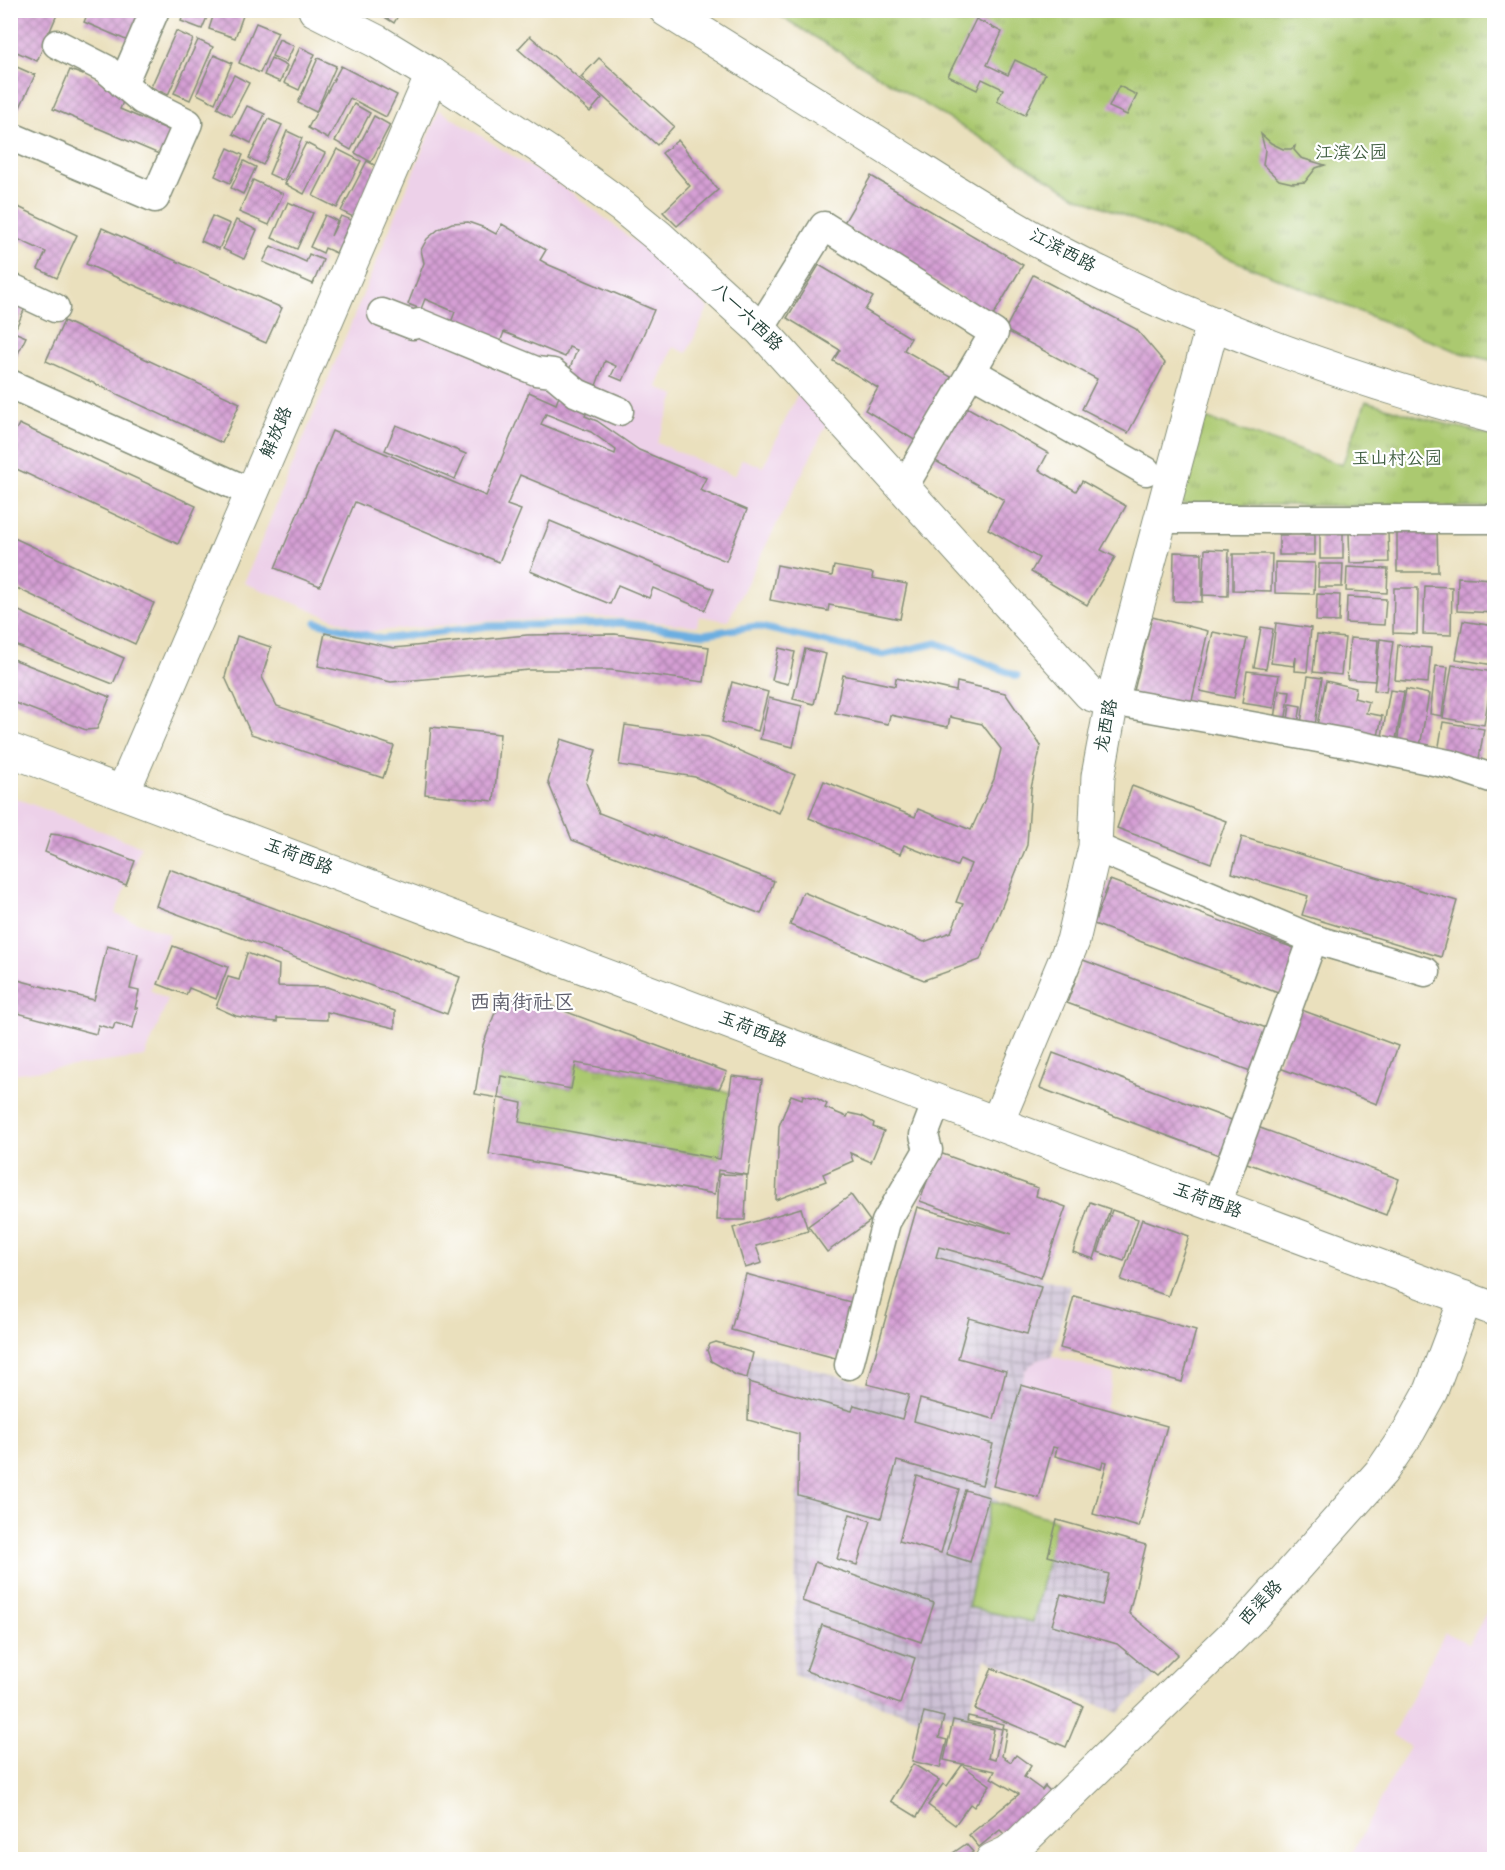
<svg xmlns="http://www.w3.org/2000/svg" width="1505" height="1870" font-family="'Gochi Hand','LXGW WenKai TC',sans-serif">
  <defs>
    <pattern id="industrial-grid" width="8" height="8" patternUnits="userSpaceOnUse" patternTransform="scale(1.5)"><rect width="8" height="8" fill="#ccbfd4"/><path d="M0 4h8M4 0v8" fill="none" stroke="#a59cad"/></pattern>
    <pattern id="grass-tufts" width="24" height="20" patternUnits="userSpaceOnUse" patternTransform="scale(1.5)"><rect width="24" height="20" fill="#abc970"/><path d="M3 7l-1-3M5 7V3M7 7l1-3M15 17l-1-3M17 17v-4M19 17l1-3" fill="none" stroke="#8ba45d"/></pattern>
    <pattern id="building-cross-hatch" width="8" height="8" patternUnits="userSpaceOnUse" patternTransform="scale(1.5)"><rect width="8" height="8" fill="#d59fd4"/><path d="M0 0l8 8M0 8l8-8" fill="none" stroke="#ac83ad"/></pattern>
  </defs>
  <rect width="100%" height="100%" fill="#fff"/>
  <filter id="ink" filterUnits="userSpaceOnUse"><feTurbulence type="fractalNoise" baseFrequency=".0167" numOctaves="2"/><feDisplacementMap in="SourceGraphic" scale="12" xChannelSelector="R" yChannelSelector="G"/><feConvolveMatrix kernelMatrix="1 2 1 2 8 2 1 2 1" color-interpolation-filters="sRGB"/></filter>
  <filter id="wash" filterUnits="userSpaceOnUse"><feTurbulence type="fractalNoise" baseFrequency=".008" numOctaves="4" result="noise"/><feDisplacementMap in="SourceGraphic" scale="24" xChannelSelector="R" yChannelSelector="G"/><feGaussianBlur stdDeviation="1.35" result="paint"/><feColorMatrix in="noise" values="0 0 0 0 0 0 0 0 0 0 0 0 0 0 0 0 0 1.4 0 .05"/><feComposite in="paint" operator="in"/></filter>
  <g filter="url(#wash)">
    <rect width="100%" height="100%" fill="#eae0bd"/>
    <g fill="#edd1e9">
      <polygon points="439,110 572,193 660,261 708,308 687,353 673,347 657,387 675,396 657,443 735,476 742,459 763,467 798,393 827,424 728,621 699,616 697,626 608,617 489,621 366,632 244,583"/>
      <polygon points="10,796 141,846 115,914 169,934 150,990 168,1000 145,1057 11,1074"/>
      <polygon points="1052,1356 1114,1374 1105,1409 1021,1385 1025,1370 1037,1360"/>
      <polygon points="1494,1599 1494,1859 1349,1859 1409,1746 1392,1735 1445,1632 1469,1644"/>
    </g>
    <polygon fill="url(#industrial-grid)" points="907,1239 1010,1267 1041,1278 1070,1286 1052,1356 1037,1360 1025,1370 991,1494 1000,1503 1146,1545 1129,1613 1178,1654 1119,1713 985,1659 967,1719 924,1709 920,1719 793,1675 799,1434 748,1420 749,1383 747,1378 736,1375 711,1361 707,1350 710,1344 716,1342 867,1384"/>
    <g fill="url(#grass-tufts)" stroke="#658352" stroke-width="1.5">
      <polygon points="772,11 1494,11 1494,361 1458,352 1074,195"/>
      <polygon points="1366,401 1418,417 1494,436 1494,507 1179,504 1205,418 1342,465"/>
      <polygon points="576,1063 730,1092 720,1159 519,1122 522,1103 498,1098 501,1076 571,1089"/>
    </g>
    <polygon fill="#abc970" stroke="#658352" stroke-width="1.5" points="991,1501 1057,1520 1033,1622 968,1607"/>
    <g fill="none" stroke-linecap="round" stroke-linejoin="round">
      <polyline stroke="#6caee1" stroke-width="7" points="316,622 381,639 489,626 621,623 704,634 756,626 883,655 937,643 1017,676"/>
    </g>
    <g id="blocks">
      <g fill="url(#building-cross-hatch)" fill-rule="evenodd">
        <polygon points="10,10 59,10 37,61 10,49"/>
        <polygon points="89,10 148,10 133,43 84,22"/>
        <polygon points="185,10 210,10 202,29 181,21"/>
        <polygon points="215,10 245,10 235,38 209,29"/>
        <polygon points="373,10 401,10 394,23"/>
        <polygon points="976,19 1002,32 987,65 1008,75 1015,60 1045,74 1025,115 997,101 1003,89 982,79 977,90 948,76"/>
        <polygon points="256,23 278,32 260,73 239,63"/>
        <polygon points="176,31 193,39 168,95 151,87"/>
        <polygon points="530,36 602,98 590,112 518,49"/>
        <polygon points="279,39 294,46 286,62 272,56"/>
        <polygon points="198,40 213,47 190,100 174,93"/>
        <polygon points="300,47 315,54 299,90 284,83"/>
        <polygon points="214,55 232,63 215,103 197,94"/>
        <polygon points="271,58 287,66 280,82 264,75"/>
        <polygon points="318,58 336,66 316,112 298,103"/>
        <polygon points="599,58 674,126 657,145 581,77"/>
        <polygon points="10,64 35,75 10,129"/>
        <polygon points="341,66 397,95 386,117 350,98 328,139 308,128"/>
        <polygon points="70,70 83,75 84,72 126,94 120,109 176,133 166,157 53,109"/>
        <polygon points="234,75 249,83 232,116 217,108"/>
        <polygon points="1119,86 1137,95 1127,115 1109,107"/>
        <polygon points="354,104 370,113 351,150 335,141"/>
        <polygon points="247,106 265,114 251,143 233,134"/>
        <polygon points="374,116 390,125 371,162 355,153"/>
        <polygon points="268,119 282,125 263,165 249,158"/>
        <polygon points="287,131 302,138 284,181 269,174"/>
        <polygon points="1261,134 1271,143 1283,149 1291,149 1295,146 1294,150 1301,158 1325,165 1316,168 1305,182 1292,183 1279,180 1263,165 1265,150"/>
        <polygon points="678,140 718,190 677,226 663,212 690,186 662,153"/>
        <polygon points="306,143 325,153 304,194 285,184"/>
        <polygon points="228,148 243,155 230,183 215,176"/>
        <polygon points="337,149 361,161 337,208 313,196"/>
        <polygon points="244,161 256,167 243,194 231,188"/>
        <polygon points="367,161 380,168 355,218 341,211"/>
        <polygon points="871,176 1023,265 993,316 842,226"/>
        <polygon points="253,180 283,194 269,225 239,212"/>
        <polygon points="288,202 313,213 297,249 272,238"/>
        <polygon points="10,203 77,235 57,278 38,269 46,252 13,237 10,242"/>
        <polygon points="325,215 337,221 331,236 341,216 351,220 336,253 325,248 323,253 310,247"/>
        <polygon points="212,216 230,224 219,249 201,241"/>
        <polygon points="236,220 257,230 244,259 223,249"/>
        <path d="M468 222 485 228 496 234 502 224 546 250 540 260 549 265 654 310 623 381 611 376 616 366 605 361 585 416 597 421 639 450 706 478 700 490 747 510 726 561 520 475 507 505 521 510 499 562 355 502 320 586 275 568 332 431 486 496 529 392 556 404 577 350 569 347 565 357 504 332 499 345 450 325 455 312 425 299 421 309 408 304 424 263 421 250 427 239 439 229 452 223ZM546 414 591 432 616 450 615 454 541 424Z"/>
        <polygon points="102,228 282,308 266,343 86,264"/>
        <polygon points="271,246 306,262 309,254 323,260 313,284 263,262"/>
        <polygon points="819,265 873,297 865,310 911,338 904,350 958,381 921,444 865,410 878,388 833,361 840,350 787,318"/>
        <polygon points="1033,275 1136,329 1165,363 1128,433 1082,409 1097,379 1005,330"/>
        <polygon points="10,299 26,306 14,332 26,337 12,366 10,365"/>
        <polygon points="64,321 240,403 222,443 46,361"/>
        <polygon points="963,405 1048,453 1039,470 1076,491 1082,481 1126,506 1101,550 1115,557 1087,605 1031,572 1039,558 988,529 1004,500 932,459"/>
        <polygon points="19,424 196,506 178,544 10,466 10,442"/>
        <polygon points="396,425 466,454 455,479 385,450"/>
        <polygon points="550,521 714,589 705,610 653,588 649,598 618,585 610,604 530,571"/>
        <polygon points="1397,529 1437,529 1438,572 1397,572"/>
        <rect x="1320" y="530" width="23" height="29"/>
        <polygon points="1388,532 1389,562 1350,563 1349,533"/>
        <rect x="1279" y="535" width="36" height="20"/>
        <polygon points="10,536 154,603 135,644 10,585"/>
        <polygon points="1205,549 1229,550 1228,596 1203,595"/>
        <polygon points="1174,552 1202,553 1202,602 1173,601"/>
        <polygon points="1233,554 1272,554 1271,591 1233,590"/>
        <polygon points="1275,562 1315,563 1314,594 1275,593"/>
        <polygon points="1319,564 1343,564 1342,587 1318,587"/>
        <polygon points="777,565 832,576 834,566 873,573 872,578 907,584 900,619 829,605 828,611 770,600"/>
        <polygon points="1347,567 1388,569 1387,593 1346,591"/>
        <polygon points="1458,577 1494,579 1494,613 1457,611"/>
        <polygon points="1425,586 1452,587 1451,635 1423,634"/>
        <polygon points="1394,588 1418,588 1417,634 1393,633"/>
        <polygon points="1317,594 1340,595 1339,622 1316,621"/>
        <polygon points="1347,597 1386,599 1384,625 1346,623"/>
        <polygon points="10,607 124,658 113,684 10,643"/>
        <polygon points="1152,617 1208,631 1190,709 1133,695"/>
        <polygon points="1463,621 1494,626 1494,665 1456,659"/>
        <polygon points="1276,623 1311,628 1307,672 1295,671 1296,657 1294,666 1271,663"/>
        <polygon points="1261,627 1273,629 1266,669 1254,667"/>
        <polygon points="1213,632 1247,639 1234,698 1200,691"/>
        <polygon points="325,633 394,648 527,635 615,634 709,647 704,682 611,670 529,670 391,682 318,666"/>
        <polygon points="1317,635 1345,638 1341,675 1313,672"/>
        <polygon points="237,636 271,647 262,677 277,706 394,746 383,778 251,734 225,677"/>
        <polygon points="1350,638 1378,640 1375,681 1347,679"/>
        <polygon points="1380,639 1393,641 1386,692 1374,690"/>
        <polygon points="1398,645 1431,648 1428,683 1395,680"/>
        <polygon points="779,648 795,652 788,684 772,680"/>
        <polygon points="805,649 826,654 814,704 793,699"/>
        <polygon points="10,658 110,697 97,729 86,730 10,701"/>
        <polygon points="1452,665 1493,672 1484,725 1443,718"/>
        <polygon points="1436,666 1448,667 1442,716 1430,714"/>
        <polygon points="1247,671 1279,675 1274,708 1242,703"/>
        <polygon points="843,675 895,686 896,678 956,691 957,682 1005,693 1041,746 1031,788 1027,845 980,960 924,980 790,925 803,892 924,942 951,932 963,904 956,902 971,864 960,859 957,866 904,845 900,854 809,818 824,781 915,817 918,809 971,830 994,779 1001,749 982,724 950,717 948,727 890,715 888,724 835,713"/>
        <polygon points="1308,676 1322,678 1314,732 1300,730"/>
        <polygon points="1326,681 1356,688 1354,698 1369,702 1366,713 1382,716 1376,747 1315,735"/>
        <polygon points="732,682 768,692 758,731 722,722"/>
        <polygon points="1406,689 1429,694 1419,753 1396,749"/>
        <polygon points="1279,690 1290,691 1284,729 1274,727"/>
        <polygon points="1390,690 1404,692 1394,751 1380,748"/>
        <polygon points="769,698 802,706 793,747 760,739"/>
        <polygon points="1290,704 1301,706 1297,730 1287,728"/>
        <polygon points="1443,722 1484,729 1479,759 1438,752"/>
        <polygon points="625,725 708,737 795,775 779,813 695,777 619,765"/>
        <polygon points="431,727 500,734 494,801 425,794"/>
        <polygon points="561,739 596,750 586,783 599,813 774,881 761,914 572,840 548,782"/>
        <polygon points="1132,786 1226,821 1211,863 1117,828"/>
        <polygon points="51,834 73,837 135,861 126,885 45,852"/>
        <polygon points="1242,837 1457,901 1441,957 1302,915 1308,896 1232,873"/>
        <polygon points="169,869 460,977 447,1014 156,906"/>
        <polygon points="1110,880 1302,951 1286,996 1094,924"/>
        <polygon points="107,946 138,954 130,989 139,991 135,1008 138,1008 133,1028 115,1023 113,1029 98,1025 96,1034 10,1011 10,978 94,1000"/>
        <polygon points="173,946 228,967 216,999 189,988 186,995 158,984"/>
        <polygon points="247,953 279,965 278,986 327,987 395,1011 395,1028 327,1012 327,1020 277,1018 277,1022 259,1020 236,1016 216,1007 228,977 239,980"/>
        <polygon points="1083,960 1269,1029 1253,1072 1067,1003"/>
        <polygon points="516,997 525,997 535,1000 727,1072 719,1089 576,1063 571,1089 501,1076 498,1098 475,1094 483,1045 494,1015 499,1007 507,1001"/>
        <polygon points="1299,1009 1398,1046 1377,1104 1277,1067"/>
        <polygon points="1053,1053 1237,1122 1224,1157 1040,1088"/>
        <polygon points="732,1076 762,1080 748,1175 718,1170 715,1194 489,1154 498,1098 522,1103 519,1122 720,1159"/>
        <polygon points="791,1095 802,1099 803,1095 816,1098 827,1104 825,1108 847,1117 849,1113 862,1116 874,1123 873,1127 884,1131 871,1162 850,1153 853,1161 823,1174 826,1181 776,1200 779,1126"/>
        <polygon points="1252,1125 1399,1179 1386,1215 1239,1160"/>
        <polygon points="937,1152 1038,1188 1036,1196 1066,1207 1041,1278 1010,1267 939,1247 936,1257 1041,1287 1027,1334 969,1318 958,1358 1006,1371 994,1419 920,1399 914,1421 993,1444 982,1485 897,1461 881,1518 798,1495 799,1434 748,1420 749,1382 852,1411 854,1405 902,1419 909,1395 867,1384 917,1207 1012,1234 920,1201"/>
        <polygon points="719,1174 747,1175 745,1220 717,1220"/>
        <polygon points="851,1195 870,1221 827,1252 808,1226"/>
        <polygon points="1090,1202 1110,1209 1094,1259 1073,1252"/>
        <polygon points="801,1208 808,1231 756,1246 762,1263 745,1268 733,1228"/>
        <polygon points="1112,1210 1138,1219 1124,1261 1098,1252"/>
        <polygon points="1142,1219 1189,1236 1168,1296 1121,1280"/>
        <polygon points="746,1274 858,1304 843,1360 731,1330"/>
        <polygon points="1074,1296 1196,1330 1182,1382 1060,1348"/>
        <polygon points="716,1342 753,1353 747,1378 736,1375 711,1361 707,1350 710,1344"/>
        <polygon points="1021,1385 1167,1426 1139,1527 1093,1514 1107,1462 1103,1461 1101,1469 1055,1456 1057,1448 1053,1447 1039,1498 993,1486"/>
        <polygon points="917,1476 959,1489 941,1553 899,1541"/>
        <polygon points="965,1490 989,1497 970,1562 946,1554"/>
        <polygon points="850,1514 871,1521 857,1565 837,1559"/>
        <polygon points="1057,1520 1146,1545 1129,1613 1178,1654 1156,1676 1117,1644 1052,1625 1061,1594 1102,1605 1109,1574 1048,1556"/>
        <polygon points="815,1562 934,1603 921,1642 802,1601"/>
        <polygon points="822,1625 915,1658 900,1704 806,1671"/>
        <polygon points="992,1668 1083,1706 1066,1747 975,1709"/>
        <polygon points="924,1712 944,1717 939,1738 947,1740 940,1768 912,1761"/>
        <polygon points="968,1716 1004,1724 1003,1728 1007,1729 1002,1756 1011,1762 1016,1755 1031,1766 1024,1777 1042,1790 1045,1786 1053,1794 1008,1838 1000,1830 979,1847 969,1835 1019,1794 991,1778 995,1771 944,1760 953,1720 994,1729 988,1758 995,1760 1002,1729 967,1721"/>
        <polygon points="913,1764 939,1780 917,1817 891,1801"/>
        <polygon points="962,1765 990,1785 974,1807 970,1804 955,1825 928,1805 943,1784 947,1786"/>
        <polygon points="966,1844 973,1852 962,1860 943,1860"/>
      </g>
    </g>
  </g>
  <g filter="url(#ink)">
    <use href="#blocks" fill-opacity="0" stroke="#848e78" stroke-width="1.5"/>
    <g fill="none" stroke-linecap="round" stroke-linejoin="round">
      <defs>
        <g id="street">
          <polyline points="123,84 155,10"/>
          <polyline points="17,139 155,198 188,123 142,100 106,69 57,44"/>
          <polyline points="10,287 55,308"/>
          <polyline points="382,313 413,325 419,323 536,371 553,373 577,393 619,411"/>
          <polyline points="760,329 824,226 994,333 903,488"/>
          <polyline points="972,372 1146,471"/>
          <polyline points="10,384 252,493"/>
          <polyline points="1160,519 1494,519"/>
          <polyline points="1112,701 1357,745 1453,765 1494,779"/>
          <polyline points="1095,847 1313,939 1426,972"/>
          <polyline points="1216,1205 1313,939"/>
          <polyline points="849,1365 886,1222 928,1150 924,1135 937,1101"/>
        </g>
        <g id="secondary">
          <polyline points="315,10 378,42 432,75 549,153 624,208 658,236 760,329 1090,694 1112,701"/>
          <path d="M666 10C740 57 814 103 888 149 942 183 995 218 1051 248 1191 322 1342 377 1494 417"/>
          <polyline points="10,750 937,1101 1494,1309"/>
          <polyline points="123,792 432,75"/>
          <polyline points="997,1123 1073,941 1095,847 1098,776 1112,701 1213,323"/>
          <polyline points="992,1860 1007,1853 1020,1843 1253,1616 1382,1471 1409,1431 1431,1391 1466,1298"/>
        </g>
      </defs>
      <use href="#street" stroke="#848e78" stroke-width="31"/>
      <use href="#secondary" stroke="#848e78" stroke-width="35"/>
      <use href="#street" stroke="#fff" stroke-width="28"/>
      <use href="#secondary" stroke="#fff" stroke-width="33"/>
    </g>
  </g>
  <g text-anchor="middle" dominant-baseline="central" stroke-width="4.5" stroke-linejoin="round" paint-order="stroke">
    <g font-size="18" fill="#426043" stroke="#fff">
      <text x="1351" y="154">江滨公园</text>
      <text x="1397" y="460">玉山村公园</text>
    </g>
    <g font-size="18" fill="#1f3d34" stroke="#fff">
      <text transform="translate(1062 252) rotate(28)">江滨西路</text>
      <text transform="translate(746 318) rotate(44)">八一六西路</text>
      <text transform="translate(278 433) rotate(-67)">解放路</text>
      <text transform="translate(1108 726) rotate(-79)">龙西路</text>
      <text transform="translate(298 858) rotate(21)">玉荷西路</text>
      <text transform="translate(752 1031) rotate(21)">玉荷西路</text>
      <text transform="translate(1207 1202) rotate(20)">玉荷西路</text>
      <text transform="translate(1262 1604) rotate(-47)">西渠路</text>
    </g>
    <g font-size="21" fill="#5f5f6c" stroke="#fff">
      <text x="522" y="1005">西南街社区</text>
    </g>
  </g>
  <rect width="1505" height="1870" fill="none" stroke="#fff" stroke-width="36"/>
</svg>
